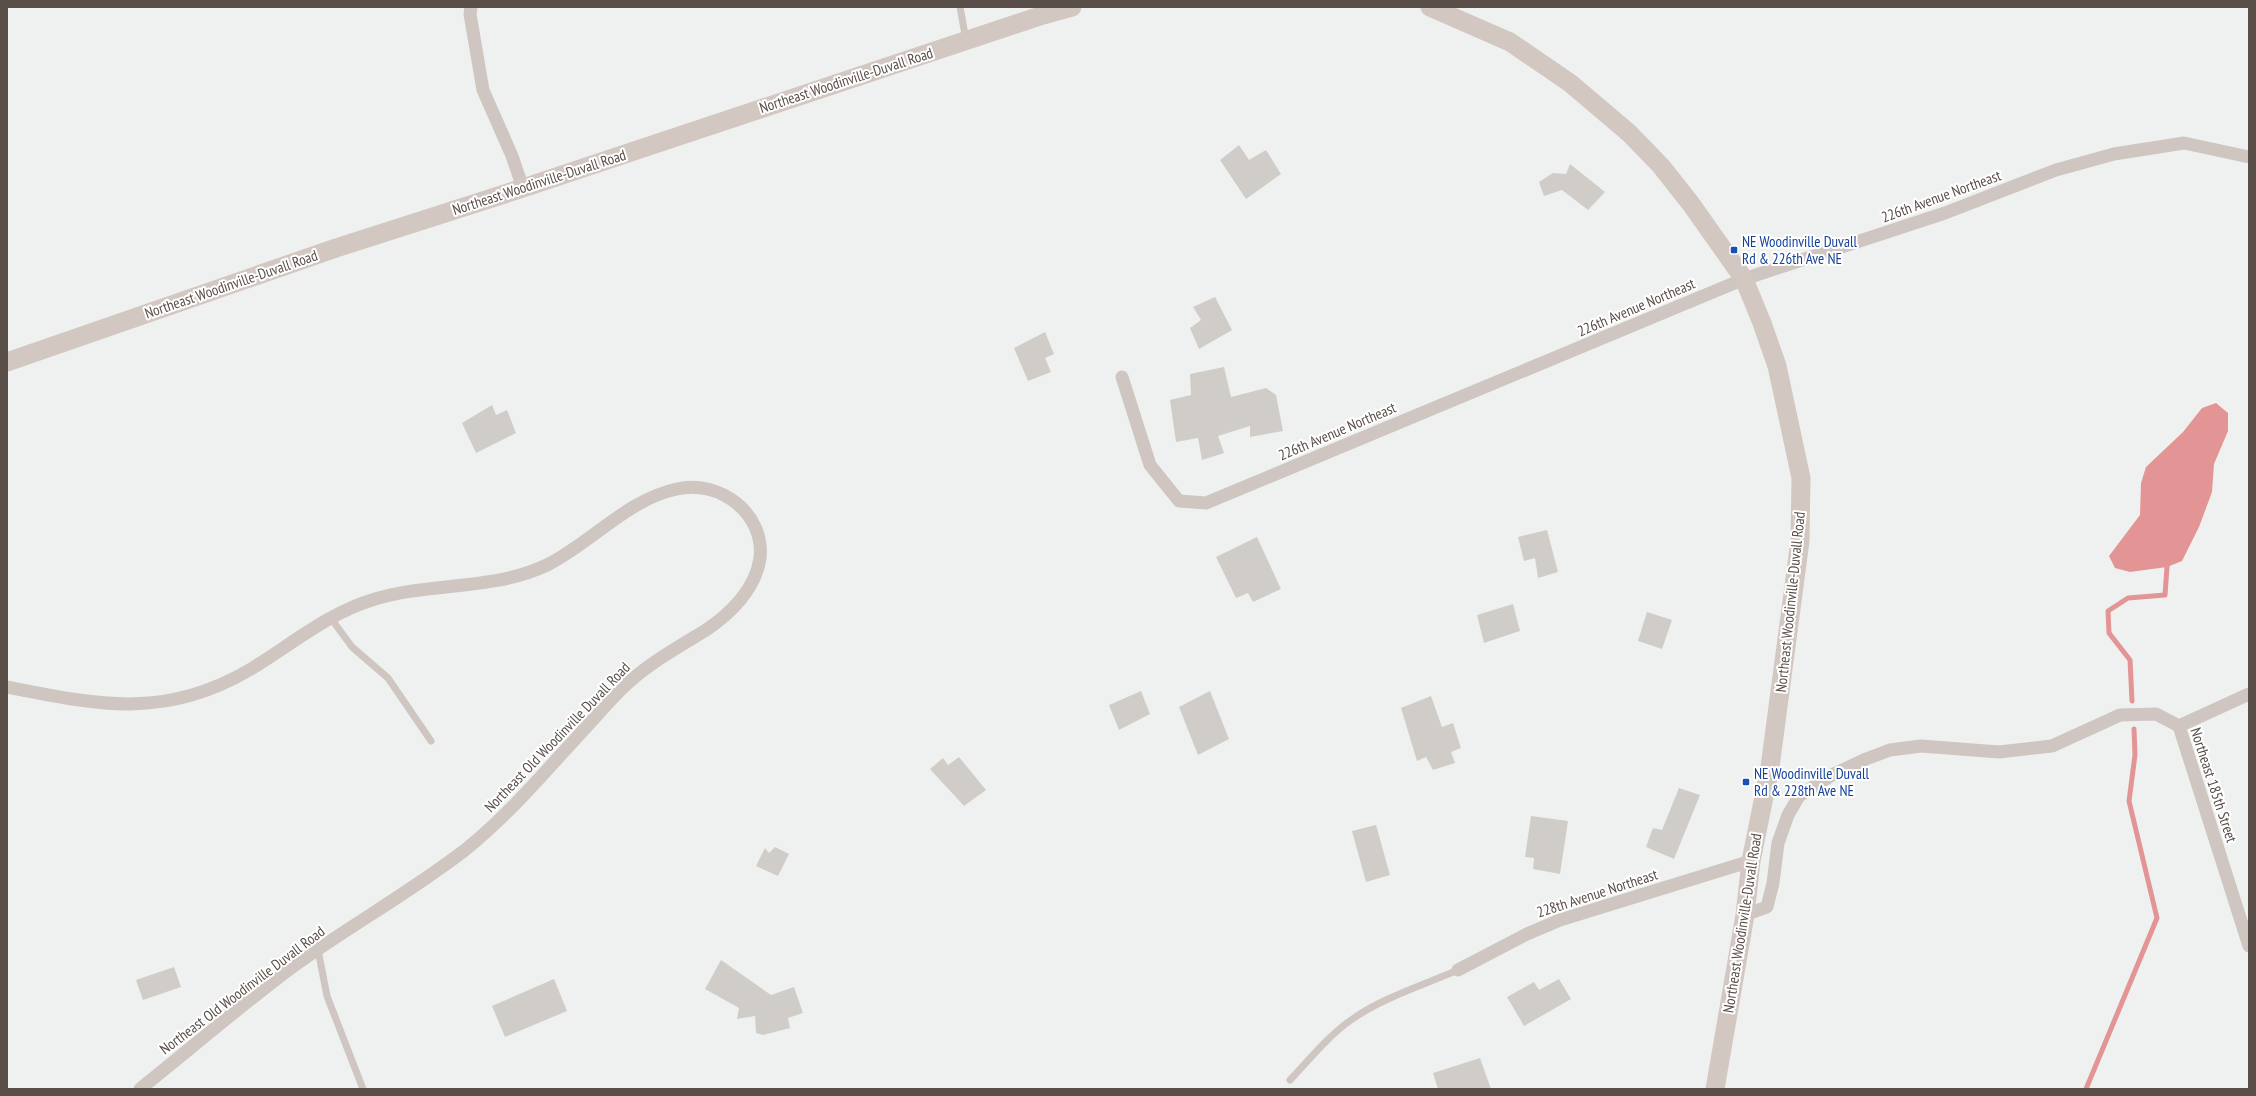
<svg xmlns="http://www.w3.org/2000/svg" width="2256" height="1096" font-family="'PT Sans Narrow',sans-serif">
  <rect width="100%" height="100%" fill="#eff1f1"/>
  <polygon fill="#e29594" points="2216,403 2228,413 2228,431 2214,464 2212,492 2199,527 2182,561 2167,567 2130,572 2115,568 2109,556 2140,515 2141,483 2146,467 2183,432 2202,408"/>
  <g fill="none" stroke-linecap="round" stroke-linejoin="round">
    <g stroke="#e29594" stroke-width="5">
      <polyline points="2132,701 2130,660 2109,633 2108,611 2128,598 2165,595 2167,567"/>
      <polyline points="2086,1089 2157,918 2129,801 2135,755 2134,729"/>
    </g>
  </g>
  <g fill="#d0cdc9">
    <polygon points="1239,145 1249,160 1266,150 1281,174 1246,199 1220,160"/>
    <polygon points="1570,164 1605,192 1588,210 1562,190 1544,196 1539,182 1553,173 1566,174"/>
    <polygon points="1215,297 1232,330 1199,349 1190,328 1201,320 1193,307"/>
    <polygon points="1045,332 1054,354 1045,358 1051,372 1028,381 1014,348"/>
    <polygon points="1224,367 1231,397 1266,388 1276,395 1283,431 1250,437 1250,426 1218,436 1224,453 1202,460 1198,438 1176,442 1170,400 1191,395 1190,374"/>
    <polygon points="492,405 496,415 507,410 516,433 476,453 462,423"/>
    <polygon points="1547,530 1558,572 1538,578 1535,558 1524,561 1518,537"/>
    <polygon points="1257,537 1281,589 1253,602 1248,593 1236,598 1216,557"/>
    <polygon points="1513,604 1520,631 1484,643 1477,615"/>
    <polygon points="1647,612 1672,620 1662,649 1638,641"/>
    <polygon points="1141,691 1150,714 1119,730 1109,705"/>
    <polygon points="1210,691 1229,739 1198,755 1179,707"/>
    <polygon points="1431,696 1442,727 1453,723 1461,748 1451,752 1455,763 1433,770 1426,757 1417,761 1401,708"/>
    <polygon points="959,757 986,790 964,806 930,769 943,758 948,765"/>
    <polygon points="1679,788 1700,795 1674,859 1646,847 1653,828 1662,830"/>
    <polygon points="1531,816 1568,821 1560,874 1533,869 1534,858 1525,857"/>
    <polygon points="1376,825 1390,875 1366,882 1352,831"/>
    <polygon points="775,847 789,854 778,876 756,866 765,848 769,853"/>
    <polygon points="721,960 771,995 794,987 803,1013 788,1018 790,1028 763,1035 756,1033 755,1016 737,1019 739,1008 705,989"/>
    <polygon points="174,967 181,987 143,1000 136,980"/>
    <polygon points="554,979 567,1011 505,1037 492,1006"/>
    <polygon points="1559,979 1571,999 1524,1026 1507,997 1534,982 1539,990"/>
    <polygon points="1480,1058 1491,1089 1438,1089 1433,1073"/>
  </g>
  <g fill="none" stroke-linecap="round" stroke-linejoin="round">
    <g stroke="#cfc6c1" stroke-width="7">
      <polyline points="960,7 966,40"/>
      <polyline points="330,617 352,647 388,678 431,741"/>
      <polyline points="318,950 327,996 363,1089"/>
      <path d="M1290 1080C1309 1060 1328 1036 1351 1020 1382 998 1423 985 1458 970"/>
    </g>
    <g stroke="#cfc6c1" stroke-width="13">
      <polyline points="471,7 470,14 483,90 512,156 523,188"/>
      <polyline points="1122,377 1150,465 1179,501 1206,503 1744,279 1945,213 2056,170 2114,154 2184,143 2249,157"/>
      <path d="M7 687C99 705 165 720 251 669 292 644 328 613 375 599 431 582 492 591 547 565 591 543 628 499 677 489 719 479 765 513 760 558 756 589 730 614 706 630 680 646 653 661 629 682 615 694 602 710 589 724 549 767 511 813 465 850 409 893 348 927 291 968 239 1007 190 1049 140 1089"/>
      <polyline points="2179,726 2249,946"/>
      <polyline points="1745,915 1767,907 1773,883 1778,843 1788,815 1799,796 1832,775 1866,759 1890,750 1921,746 1999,752 2052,746 2120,715 2156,714 2179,726 2249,694"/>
      <polyline points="1458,970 1527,934 1560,920 1751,861"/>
    </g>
    <g stroke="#d3c7c2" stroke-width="19">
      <polyline points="1430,7 1510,42 1570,83 1629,133 1661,166 1691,204 1744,279 1762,323 1777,366 1801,478 1800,541 1770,767 1751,861 1745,915 1715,1089"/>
      <polyline points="7,362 336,248 523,188 1043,15 1072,7"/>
    </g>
  </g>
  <g fill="#1a4fb4" stroke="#fff" stroke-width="1.5">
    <rect x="1730" y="246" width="8" height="8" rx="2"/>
    <rect x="1742" y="778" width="8" height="8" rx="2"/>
  </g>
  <g text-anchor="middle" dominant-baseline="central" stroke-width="4" stroke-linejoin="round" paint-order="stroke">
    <g font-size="15" fill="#5a4e49" stroke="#fff">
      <text transform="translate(846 80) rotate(-18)">Northeast Woodinville-Duvall Road</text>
      <text transform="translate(539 182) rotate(-18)">Northeast Woodinville-Duvall Road</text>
      <text transform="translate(1941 196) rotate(-20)">226th Avenue Northeast</text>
      <text transform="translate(231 284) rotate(-19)">Northeast Woodinville-Duvall Road</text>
      <text transform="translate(1636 307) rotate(-23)">226th Avenue Northeast</text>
      <text transform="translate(1337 431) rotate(-23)">226th Avenue Northeast</text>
      <text transform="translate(1790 602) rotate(-84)">Northeast Woodinville-Duvall Road</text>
      <text transform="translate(557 737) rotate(-46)">Northeast Old Woodinville Duvall Road</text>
      <text transform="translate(2214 785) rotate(72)">Northeast 185th Street</text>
      <text transform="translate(1597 893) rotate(-18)">228th Avenue Northeast</text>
      <text transform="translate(1742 923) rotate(-81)">Northeast Woodinville-Duvall Road</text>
      <text transform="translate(242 990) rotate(-37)">Northeast Old Woodinville Duvall Road</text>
    </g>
    <g font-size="15" fill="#164399" stroke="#fff" text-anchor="start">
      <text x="1742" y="241">NE Woodinville Duvall<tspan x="1742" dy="17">Rd &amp; 226th Ave NE</tspan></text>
      <text x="1754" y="773">NE Woodinville Duvall<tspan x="1754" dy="17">Rd &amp; 228th Ave NE</tspan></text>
    </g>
  </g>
  <rect width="2256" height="1096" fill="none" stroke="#5a4e49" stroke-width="16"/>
</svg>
